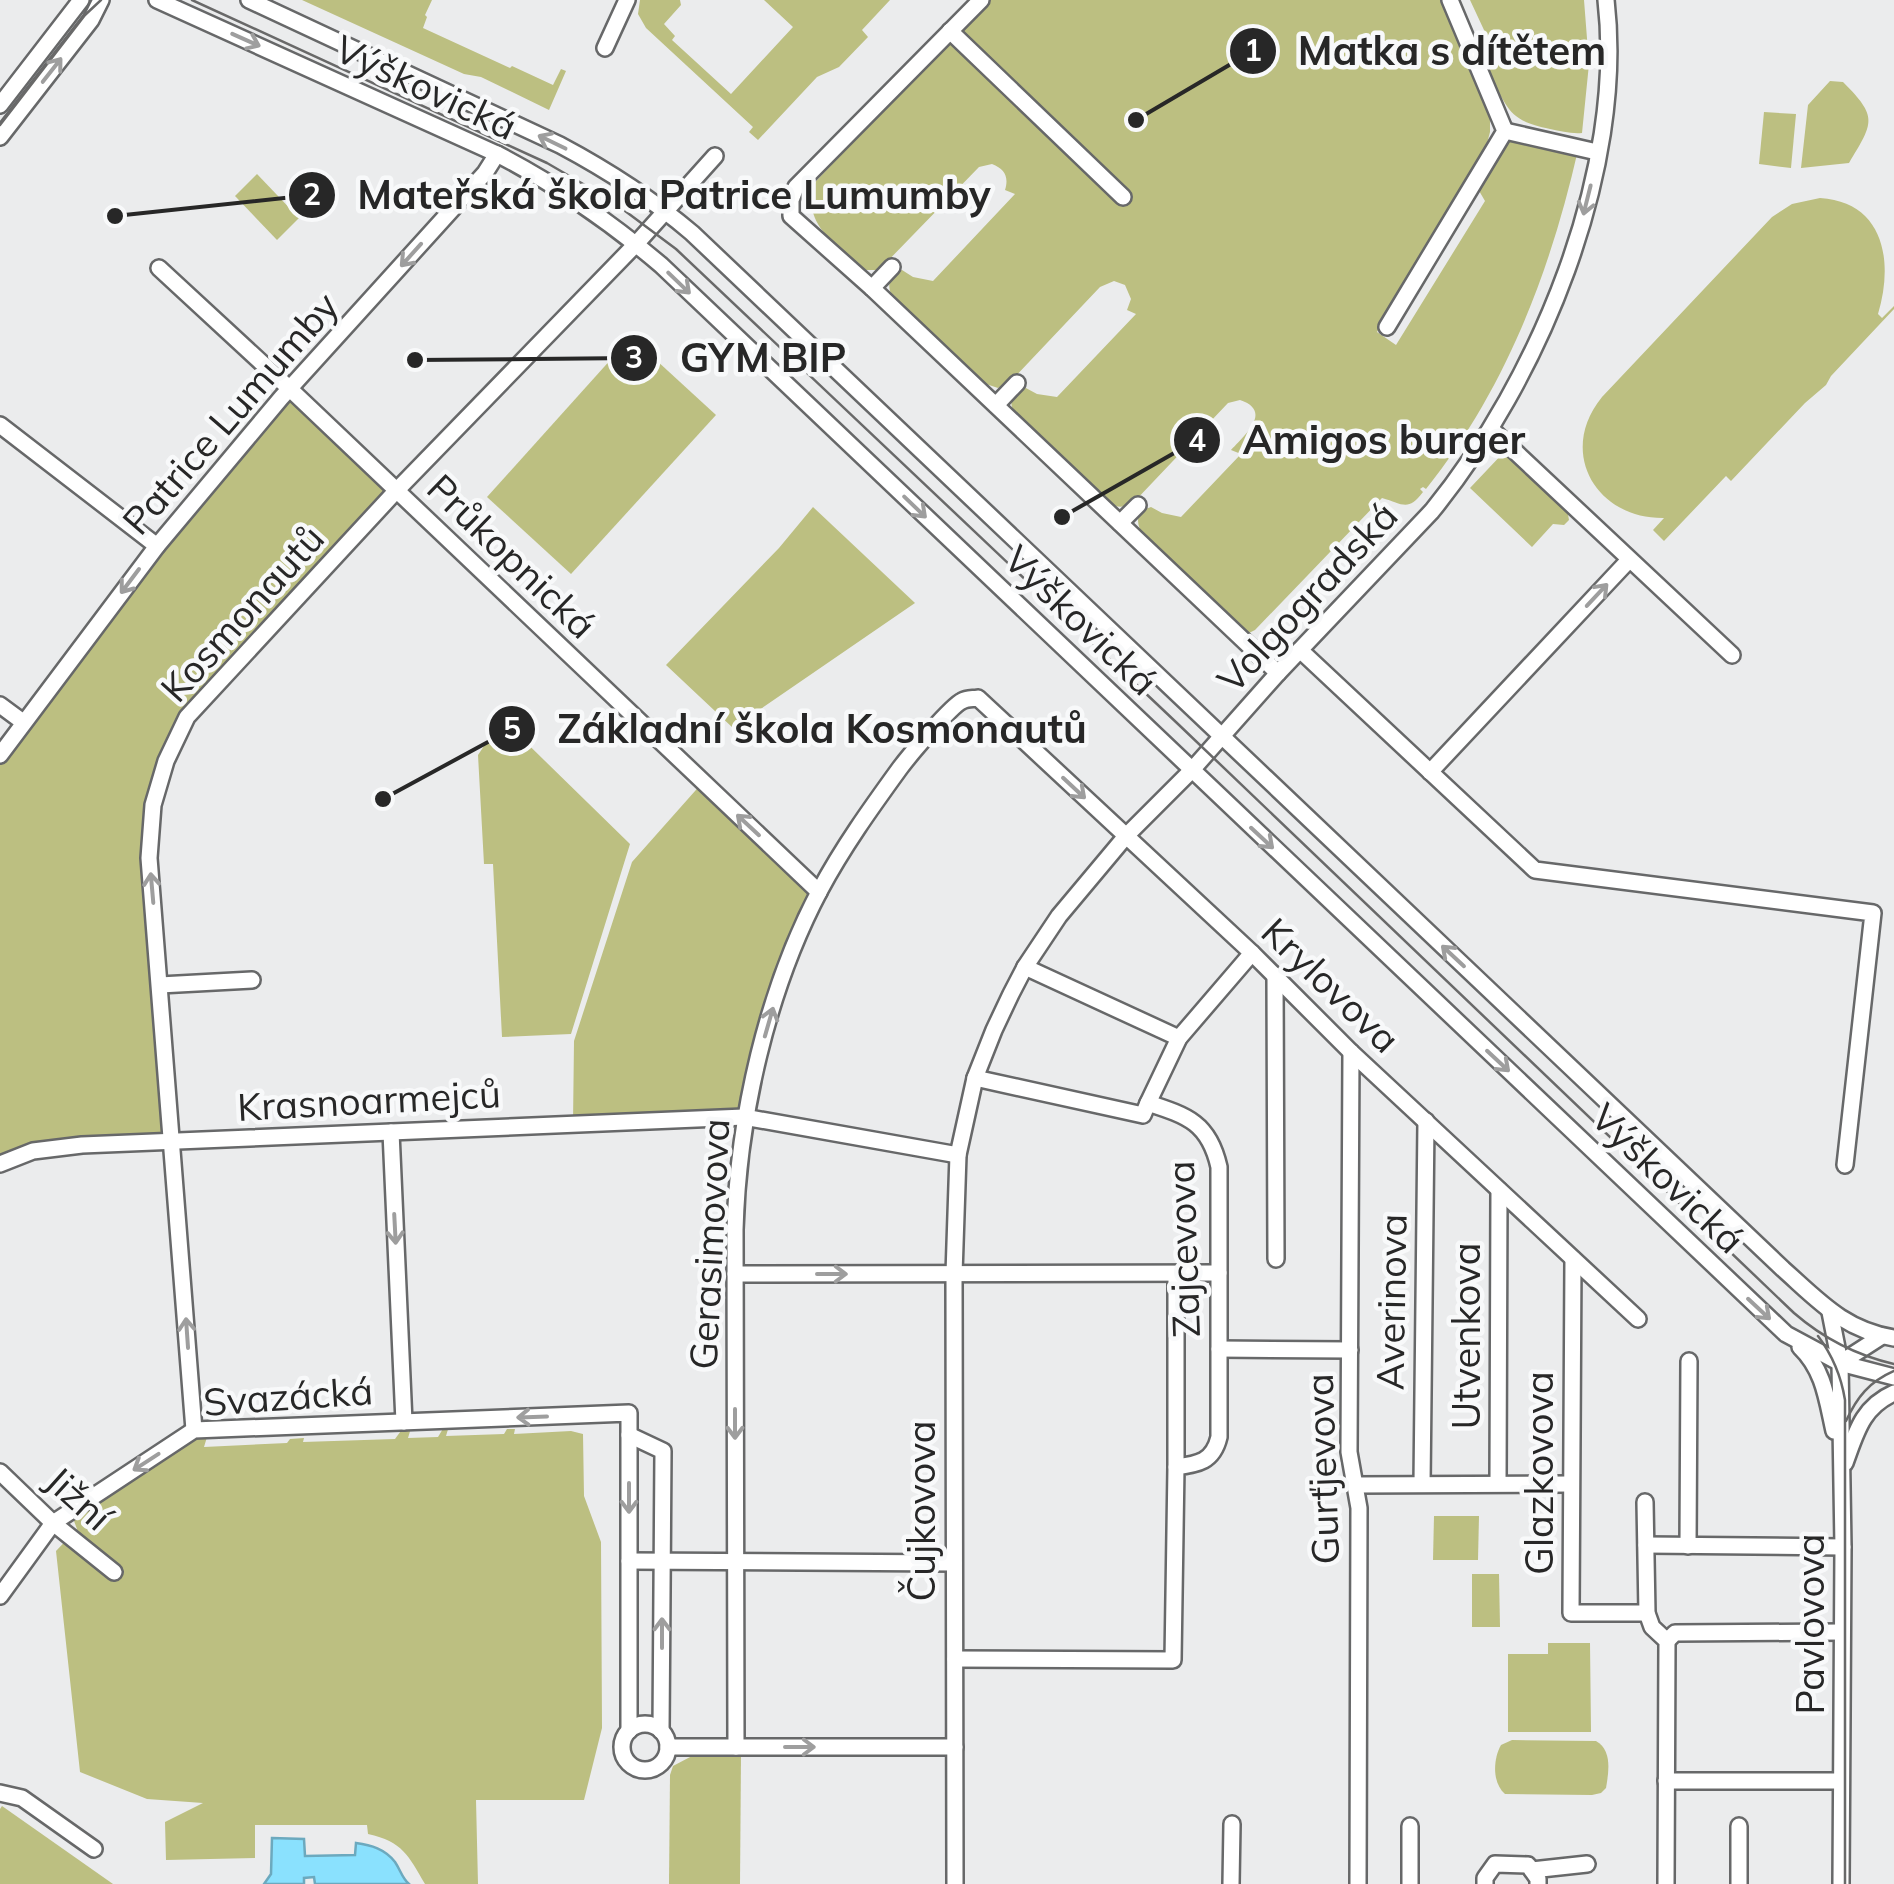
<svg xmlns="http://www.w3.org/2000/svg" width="1894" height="1884" font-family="Mulish,sans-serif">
  <rect width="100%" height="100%" fill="#ebeced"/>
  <g fill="#bcbf81">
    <polygon points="302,0 432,0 425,15 427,17 423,28 510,68 512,66 553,85 561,69 566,71 549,110 481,77 464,74"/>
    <polygon points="640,0 680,0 681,5 664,24 675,36 672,40 731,94 793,27 764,0 890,0 862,30 868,37 839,67 817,77 758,140 749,132 753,127 646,28 638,14"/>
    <path d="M989 0H1444L1490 109V132L1483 159 1377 332 1396 345 1485 201 1478 189C1487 174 1500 140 1520 138 1533 138 1564 148 1578 150 1550 273 1505 390 1426 489L1423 487 1420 489 1423 492C1408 512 1403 504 1382 498L1255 630 1247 634 1144 537C1136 524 1134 512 1151 507L1162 513 1181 517 1241 454 1231 450C1245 435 1273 411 1240 400L1228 403 1134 502C1125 508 1118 508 1108 503L1015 415C1009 403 1009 391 1024 387L1037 394 1057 397 1136 314 1127 310 1131 299 1125 285 1114 281 1100 287 1010 382 998 388 983 383 892 297C887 285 888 275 902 270L913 277 933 281 1015 194 1005 190C1009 177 1005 169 992 164L979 167 879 270H866L859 266C834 243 799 221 816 181Z"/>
    <path d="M1470 0H1584L1589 64 1582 133C1571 134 1561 131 1550 129 1505 120 1510 107 1487 73L1498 60Z"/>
    <path d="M1830 81 1843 82C1878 117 1874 122 1849 163L1801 168 1808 105Z"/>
    <polygon points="1764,112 1796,114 1791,168 1759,164"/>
    <polygon points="257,174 299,218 277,240 235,196"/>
    <path d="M1820 198C1884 202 1894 261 1878 314L1882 318 1894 306V309L1831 376 1826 385 1805 403 1731 481 1726 476 1664 541 1653 530 1664 518C1596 519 1557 452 1602 397L1772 217 1792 204Z"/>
    <polygon points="631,337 716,415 571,574 487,497"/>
    <polygon points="290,389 396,491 187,717 153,805 172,1141 82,1145 0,1164 0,754"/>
    <polygon points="1505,451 1567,509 1569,520 1564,525 1553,524 1532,547 1470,488"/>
    <polygon points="813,507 915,603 733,728 666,665 779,548"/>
    <polygon points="502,719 630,844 571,1034 502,1037 493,864 484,864 478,755"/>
    <polygon points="703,782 819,892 795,944 744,1117 573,1123 574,1041 632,862"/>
    <path d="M449 1426 446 1436 504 1434 507 1429H515L514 1434 571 1431 583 1434 584 1496 601 1542 602 1728 584 1800H476L478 1884H425C408 1855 403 1842 368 1834L367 1825H255V1858L166 1860 165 1822 203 1803 147 1799 80 1772 56 1551 77 1529 74 1521 75 1516 190 1440 201 1436 207 1437 204 1447 287 1443 290 1439 304 1438 303 1442 395 1439 403 1428H411L408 1438 438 1437 444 1427Z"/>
    <polygon points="1434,1516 1479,1516 1478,1560 1433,1560"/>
    <polygon points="1472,1574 1499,1574 1500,1627 1472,1627"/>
    <polygon points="1548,1643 1590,1643 1591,1732 1508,1732 1508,1654 1548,1654"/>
    <path d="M1512 1740 1596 1741C1612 1750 1609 1771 1606 1788L1601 1793 1592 1795 1505 1794C1492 1783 1493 1759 1501 1745Z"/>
    <polygon points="741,1755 740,1884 669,1884 670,1775 673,1766 692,1756"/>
    <polygon points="2,1806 113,1884 0,1884 0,1809"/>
  </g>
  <path fill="#8ae1fe" stroke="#6ca9be" stroke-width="2.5" d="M272 1838 304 1839 305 1856 355 1855 356 1843C371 1845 385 1849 395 1862 401 1871 402 1878 409 1884H315L314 1877 304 1878V1884H264L271 1874Z"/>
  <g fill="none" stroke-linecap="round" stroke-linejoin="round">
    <defs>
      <g id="minor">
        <path d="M157 0 497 154C557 185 609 221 661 265L1786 1334 1840 1363 1894 1377"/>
        <path d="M249 0 560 145C607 170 652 199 692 233L1783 1269C1819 1301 1844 1330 1894 1338"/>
        <polyline points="981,0 796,187 791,200 791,216 873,289 1278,673"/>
        <polyline points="950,31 1123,197"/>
        <polyline points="605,48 627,0"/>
        <polyline points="0,105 81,0"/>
        <polyline points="1505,131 1597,152"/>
        <polyline points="0,137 91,20 101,0"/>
        <polyline points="159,268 290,389 819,892"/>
        <polyline points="872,288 892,267"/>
        <polyline points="1387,327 1505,131 1450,0"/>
        <polyline points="996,405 1017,383"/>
        <polyline points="0,425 157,546"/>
        <polyline points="1491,429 1732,655"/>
        <polyline points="1120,523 1138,505"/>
        <polyline points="1300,650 1535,870 1873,913 1845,1165"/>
        <polyline points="0,705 23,722"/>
        <polyline points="0,755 157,546 281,398 485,173 497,154"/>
        <polyline points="1430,772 1629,560"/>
        <polyline points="1025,967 1179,1038"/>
        <polyline points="1275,975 1276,1259"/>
        <polyline points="160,985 252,980"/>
        <polyline points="1351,1052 1349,1452 1359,1508 1358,1884"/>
        <polyline points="975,1078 1143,1115 1148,1103"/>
        <polyline points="391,1132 404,1422"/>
        <polyline points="0,1164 33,1151 82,1145 744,1117 958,1155"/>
        <polyline points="1573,1259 1571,1613 1647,1613"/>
        <polyline points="735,1274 1219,1273"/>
        <polyline points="1176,1274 1176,1467"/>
        <polyline points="1830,1312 1840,1363 1843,1547 1841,1884"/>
        <path d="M1800 1347C1824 1370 1827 1400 1834 1431"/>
        <polyline points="1219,1349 1350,1350"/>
        <polyline points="1840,1363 1882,1336"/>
        <polyline points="194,1430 149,858 153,805 166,761 187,717 396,491 636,244 715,156"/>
        <polyline points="629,1435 663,1451 661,1731"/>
        <path d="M1845 1463C1856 1433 1862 1407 1894 1393"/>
        <polyline points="0,1472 53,1523 114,1572"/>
        <polyline points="1498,1483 1499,1190"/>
        <polyline points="1422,1484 1426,1121"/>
        <polyline points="1355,1485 1570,1484"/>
        <polyline points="1645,1502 1647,1613 1652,1627 1667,1641 1666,1884"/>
        <polyline points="1646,1545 1843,1547"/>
        <polyline points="1688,1546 1689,1361"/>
        <polyline points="629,1561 954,1563"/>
        <polyline points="0,1596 53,1523 194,1430 629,1413 629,1731"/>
        <polyline points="1667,1641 1675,1633 1842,1632"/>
        <path d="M955 1659 1173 1660 1176 1467C1198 1464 1213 1462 1219 1437V1167C1209 1123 1188 1116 1148 1103L1179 1038 1252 953"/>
        <circle cx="645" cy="1747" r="23"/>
        <polyline points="668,1747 955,1747"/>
        <path d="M736 1747 735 1230C738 1117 767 990 820 890 843 847 871 808 900 768 909 756 951 706 962 701 967 698 973 699 978 698L1252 953 1351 1052 1638 1319"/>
        <polyline points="1666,1781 1841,1781"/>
        <polyline points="0,1793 22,1798 94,1849"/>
        <polyline points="1410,1826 1410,1884"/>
        <polyline points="1532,1870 1587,1864"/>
        <path d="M955 1884 954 1274 958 1155 975 1078 994 1030 1011 994 1025 967 1059 916 1126 836 1191 771 1278 673 1432 511C1539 380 1626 171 1606 0"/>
        <polyline points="1231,1884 1232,1824"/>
        <polyline points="1485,1884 1485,1878 1495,1864 1528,1865 1538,1879 1538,1884"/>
        <polyline points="1739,1884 1739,1826"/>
      </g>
    </defs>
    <use href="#minor" stroke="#676869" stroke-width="20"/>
    <use href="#minor" stroke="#fff" stroke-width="15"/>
    <g stroke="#696969" stroke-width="2.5">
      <path d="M192 0 547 163 609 199 676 249 1178 724 1794 1313C1824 1339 1855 1355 1894 1364"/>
      <polyline points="0,125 85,15 101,0"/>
      <path d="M1818 1336C1833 1356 1841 1375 1845 1400V1884"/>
      <path d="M1846 1421C1857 1397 1869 1382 1894 1371"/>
    </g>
  </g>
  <defs><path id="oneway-shaft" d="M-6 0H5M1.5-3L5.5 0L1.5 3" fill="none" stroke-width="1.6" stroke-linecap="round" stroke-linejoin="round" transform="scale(2.5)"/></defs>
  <g stroke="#9e9e9e">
    <use href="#oneway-shaft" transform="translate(246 40) rotate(24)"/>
    <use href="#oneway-shaft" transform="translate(52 70) rotate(-52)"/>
    <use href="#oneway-shaft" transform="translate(552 142) rotate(-154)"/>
    <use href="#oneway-shaft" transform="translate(1587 200) rotate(104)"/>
    <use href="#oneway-shaft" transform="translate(411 255) rotate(132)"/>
    <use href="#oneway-shaft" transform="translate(679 283) rotate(44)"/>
    <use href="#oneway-shaft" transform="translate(915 507) rotate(44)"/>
    <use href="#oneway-shaft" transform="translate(130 581) rotate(127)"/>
    <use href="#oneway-shaft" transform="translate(1597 595) rotate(-47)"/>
    <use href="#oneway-shaft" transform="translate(1074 788) rotate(43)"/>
    <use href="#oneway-shaft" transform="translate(748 825) rotate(-137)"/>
    <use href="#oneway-shaft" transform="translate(1262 838) rotate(43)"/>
    <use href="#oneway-shaft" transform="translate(152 888) rotate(-95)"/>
    <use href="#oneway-shaft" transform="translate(1453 956) rotate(-137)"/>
    <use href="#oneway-shaft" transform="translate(769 1022) rotate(-74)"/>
    <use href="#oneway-shaft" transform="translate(1498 1061) rotate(43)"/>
    <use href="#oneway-shaft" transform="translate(395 1229) rotate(87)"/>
    <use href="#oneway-shaft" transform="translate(832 1274)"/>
    <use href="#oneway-shaft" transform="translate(1759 1309) rotate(43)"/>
    <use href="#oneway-shaft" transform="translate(187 1333) rotate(-94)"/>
    <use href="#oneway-shaft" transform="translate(532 1417) rotate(178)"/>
    <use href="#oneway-shaft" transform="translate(735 1424) rotate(90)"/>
    <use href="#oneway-shaft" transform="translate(146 1462) rotate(147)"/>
    <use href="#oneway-shaft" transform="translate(629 1498) rotate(90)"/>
    <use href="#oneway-shaft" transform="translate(662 1633) rotate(-90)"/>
    <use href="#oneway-shaft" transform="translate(800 1747)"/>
  </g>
  <g text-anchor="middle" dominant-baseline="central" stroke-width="9" stroke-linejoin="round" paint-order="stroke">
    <g font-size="38" fill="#272727" stroke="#f8f9fa">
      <text transform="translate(426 87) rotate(25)">Výškovická</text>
      <text transform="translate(230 413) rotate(-49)">Patrice Lumumby</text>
      <text transform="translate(512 556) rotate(44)">Průkopnická</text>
      <text transform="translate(1307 597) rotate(-47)">Volgogradská</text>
      <text transform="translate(242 613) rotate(-48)">Kosmonautů</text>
      <text transform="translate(1081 620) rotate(44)">Výškovická</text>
      <text transform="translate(1331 985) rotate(44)">Krylovova</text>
      <text transform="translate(369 1100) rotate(-3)">Krasnoarmejců</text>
      <text transform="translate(1668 1178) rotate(44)">Výškovická</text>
      <text transform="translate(709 1244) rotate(-87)">Gerasimovova</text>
      <text transform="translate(1183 1249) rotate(-92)">Zajcevova</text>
      <text transform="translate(1391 1302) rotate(-89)">Averinova</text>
      <text transform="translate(1466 1336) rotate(-90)">Utvenkova</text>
      <text transform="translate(288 1396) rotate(-4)">Svazácká</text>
      <text transform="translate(1322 1469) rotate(-92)">Gurťjevova</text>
      <text transform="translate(1539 1473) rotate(-90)">Glazkovova</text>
      <text transform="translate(79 1498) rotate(42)">Jižní</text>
      <text transform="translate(921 1511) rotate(-90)">Čujkovova</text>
      <text transform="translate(1810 1624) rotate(-90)">Pavlovova</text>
    </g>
  </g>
  <path fill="none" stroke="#272727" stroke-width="4" d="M1136 120L1253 51M115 216L312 195M415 360L634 358M1062 517L1197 440M383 799L512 729"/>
  <g fill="#272727" stroke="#f8f9fa" stroke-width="4">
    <circle cx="1136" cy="120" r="10"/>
    <circle cx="115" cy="216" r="10"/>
    <circle cx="415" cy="360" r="10"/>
    <circle cx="1062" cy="517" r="10"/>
    <circle cx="383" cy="799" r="10"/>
    <circle cx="1253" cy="51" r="25"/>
    <circle cx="312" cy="195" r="25"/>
    <circle cx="634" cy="358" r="25"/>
    <circle cx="1197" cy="440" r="25"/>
    <circle cx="512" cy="729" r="25"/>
  </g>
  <g font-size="30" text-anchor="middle" font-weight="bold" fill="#fff">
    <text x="1253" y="61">1</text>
    <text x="312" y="205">2</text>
    <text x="634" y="368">3</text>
    <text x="1197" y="451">4</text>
    <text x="512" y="739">5</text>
  </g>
  <g font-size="40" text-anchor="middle" font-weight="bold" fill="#272727" stroke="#f8f9fa" stroke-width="9" stroke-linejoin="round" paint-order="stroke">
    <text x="1452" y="65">Matka s dítětem</text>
    <text x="674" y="209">Mateřská škola Patrice Lumumby</text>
    <text x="763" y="372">GYM BIP</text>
    <text x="1384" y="454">Amigos burger</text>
    <text x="822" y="743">Základní škola Kosmonautů</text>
  </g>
</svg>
